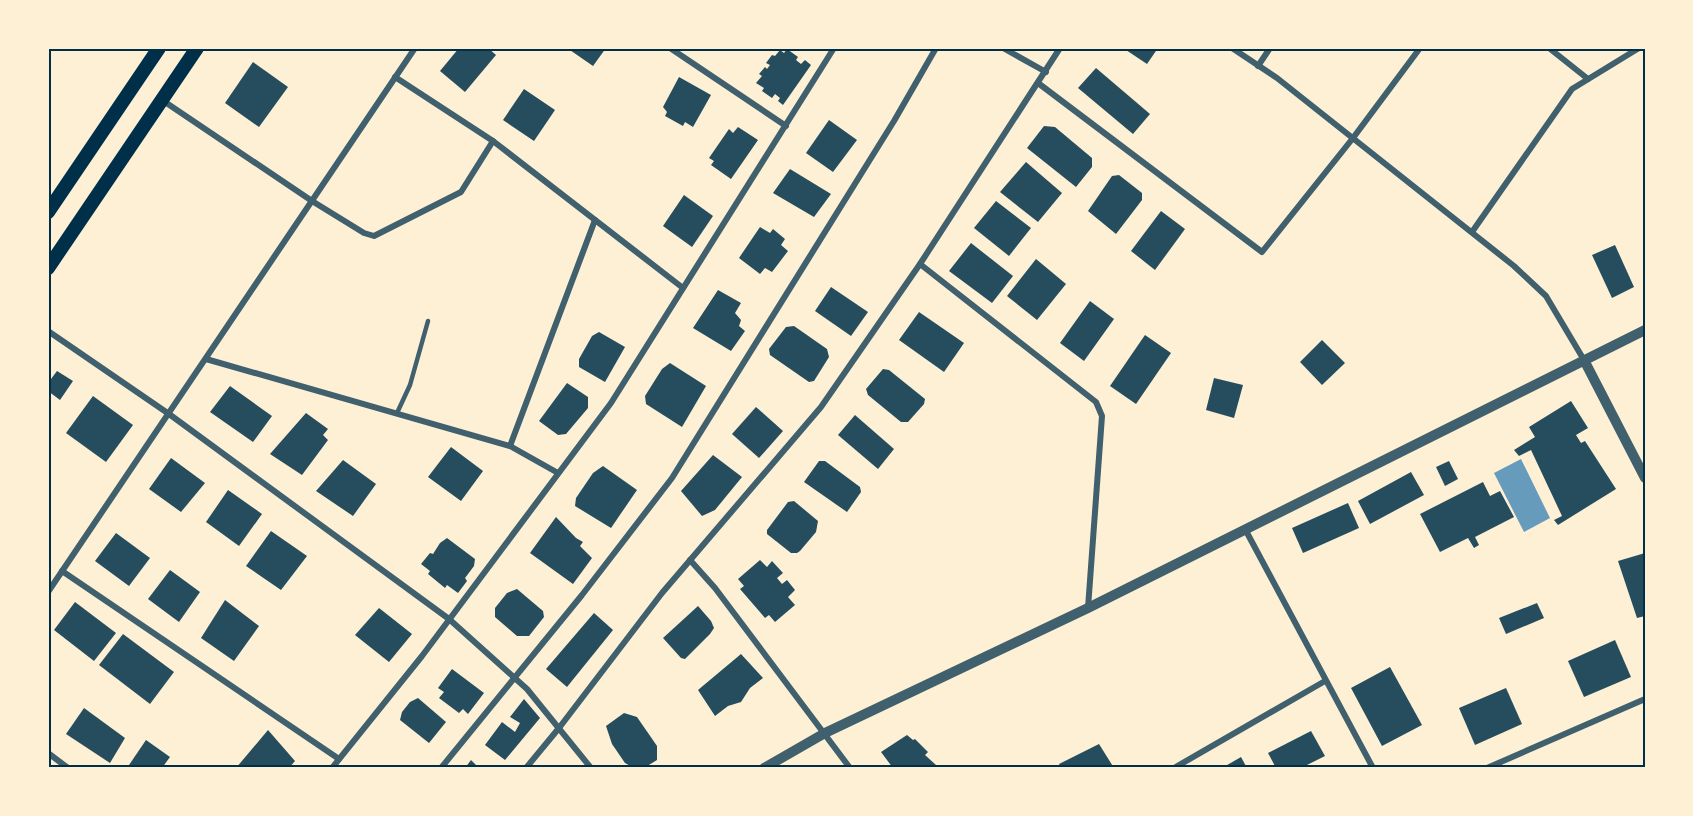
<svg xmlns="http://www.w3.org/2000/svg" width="1693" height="816" font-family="Lora,serif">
  <rect width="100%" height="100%" fill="#fdf0d5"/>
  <polygon fill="#669bbc" points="1521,459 1550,518 1524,532 1494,473"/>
  <g fill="#264d5e">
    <polygon points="459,48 488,48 496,55 465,92 440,71"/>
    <polygon points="567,48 606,48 593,66"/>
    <polygon points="1123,48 1158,48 1147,64"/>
    <polygon points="787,49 798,57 796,60 801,64 805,60 811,65 783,105 778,101 780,98 775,94 772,98 762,91 764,88 756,83 762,76 759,74 765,67 767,69 770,65 766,63 772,55 775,56 780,50 784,53"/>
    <polygon points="253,62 288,87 259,127 225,103"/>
    <polygon points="1096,68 1150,114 1133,134 1078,88"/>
    <polygon points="679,77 711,95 693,127 685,122 683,126 665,116 667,112 663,107"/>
    <polygon points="524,89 555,110 534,141 503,120"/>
    <polygon points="829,120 857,140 833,172 806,153"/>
    <polygon points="1044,126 1055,127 1092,158 1092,167 1076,187 1027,148"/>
    <polygon points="738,127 758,140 731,179 711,165 714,161 709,158 729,129 733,133"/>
    <polygon points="1026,162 1062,193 1038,222 1000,192"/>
    <polygon points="790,169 831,194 814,217 773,193"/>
    <polygon points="1119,175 1142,193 1142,200 1116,234 1088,211 1112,176"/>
    <polygon points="684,195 713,216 692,247 663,226"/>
    <polygon points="996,201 1031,228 1009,256 974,228"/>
    <polygon points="1161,211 1185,229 1155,270 1131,251"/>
    <polygon points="760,227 770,233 773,229 785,239 781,245 788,251 772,272 765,268 760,274 739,258"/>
    <polygon points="971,243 1013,276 992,303 949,271"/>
    <polygon points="1615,245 1634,287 1612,298 1592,255"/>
    <polygon points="1036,259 1066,284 1037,320 1007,296"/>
    <polygon points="831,287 868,312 851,336 815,311"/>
    <polygon points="718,290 741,303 735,313 741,320 739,326 745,331 731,351 693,328"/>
    <polygon points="1090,301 1114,319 1084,361 1060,343"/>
    <polygon points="919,312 964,343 944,372 899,340"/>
    <polygon points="794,326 827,349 829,357 814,381 809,382 770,355 769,349 786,327"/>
    <polygon points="599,332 625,347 605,382 579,367 579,359 592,336"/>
    <polygon points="1145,335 1171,353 1136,404 1110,386"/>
    <polygon points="1322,340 1345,363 1322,385 1300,362"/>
    <polygon points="670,363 706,386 682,427 646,404 645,396 662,369"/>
    <polygon points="883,369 889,370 925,399 924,404 908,422 901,422 868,395 866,389"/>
    <polygon points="57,371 73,381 60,400 48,391 48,383"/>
    <polygon points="1214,378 1243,385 1234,418 1206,410"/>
    <polygon points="567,383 588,397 588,408 566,434 558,435 539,421"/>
    <polygon points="230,386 272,416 253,442 210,412"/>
    <polygon points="93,396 133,425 106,462 66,433"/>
    <polygon points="1571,401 1588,428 1576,435 1581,443 1585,441 1616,489 1558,525 1554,520 1562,516 1531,450 1519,456 1514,450 1535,437 1529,427"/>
    <polygon points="756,407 783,431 759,458 732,434"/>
    <polygon points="306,413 328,429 323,435 328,440 302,475 270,454"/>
    <polygon points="855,415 894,449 878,469 838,435"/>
    <polygon points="451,447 483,471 461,501 428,477"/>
    <polygon points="713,455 742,477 715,510 702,516 681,491"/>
    <polygon points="171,458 205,483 181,512 149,489"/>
    <polygon points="343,460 376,484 353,516 316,491"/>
    <polygon points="819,461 825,461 860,487 861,492 847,512 804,482"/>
    <polygon points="1449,461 1458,479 1445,486 1436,467"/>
    <polygon points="603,466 637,490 611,528 575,506 576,498 593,473"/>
    <polygon points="1411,472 1424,495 1370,524 1358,501"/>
    <polygon points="1483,482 1490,496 1500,491 1514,517 1475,537 1479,545 1474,548 1468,538 1440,552 1420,514"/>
    <polygon points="228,490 262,514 239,546 206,522"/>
    <polygon points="794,501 818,521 816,532 800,551 797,553 791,553 767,534 767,530 788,502"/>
    <polygon points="1348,503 1359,528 1303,553 1292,528"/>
    <polygon points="556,517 576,538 583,542 580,546 592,558 573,584 530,553"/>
    <polygon points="271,531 307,556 281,590 246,566"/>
    <polygon points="116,533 150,558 129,586 95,561"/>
    <polygon points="447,538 475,559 474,566 465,578 467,581 458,593 447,585 445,588 428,574 430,571 421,564 430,553 433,554 440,543"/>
    <polygon points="1645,553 1645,616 1637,618 1618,561"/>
    <polygon points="760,560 767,567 772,561 783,573 777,578 782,584 787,580 795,590 788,597 795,605 775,622 769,615 765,618 740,589 744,586 738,579"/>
    <polygon points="170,570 200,592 179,622 148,599"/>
    <polygon points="517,589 543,611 544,617 529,636 517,636 495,617 495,608 507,593"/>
    <polygon points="225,600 259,626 234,661 201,638"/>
    <polygon points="75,602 116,633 94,661 54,630"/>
    <polygon points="1537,603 1544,618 1506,634 1499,618"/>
    <polygon points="698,606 711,621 714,628 710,634 685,659 681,658 663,638"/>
    <polygon points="379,608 412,634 389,662 355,635"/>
    <polygon points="594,613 613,630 567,687 546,669"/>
    <polygon points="123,634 174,672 150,704 99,665"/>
    <polygon points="1615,640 1631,677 1584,697 1568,661"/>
    <polygon points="741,654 763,678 750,688 741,702 728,706 715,716 698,690"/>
    <polygon points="1390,667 1422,725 1382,746 1351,688"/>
    <polygon points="452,669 484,693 468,714 463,709 459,713 439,698 444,692 438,688"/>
    <polygon points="1506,688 1522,724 1475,745 1459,708"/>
    <polygon points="418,698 446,722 429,743 400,720 402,712 410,702"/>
    <polygon points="524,699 540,718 505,760 485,745 502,722 515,732 520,723 510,717"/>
    <polygon points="84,708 125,738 110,763 66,734"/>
    <polygon points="624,713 637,717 657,746 657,760 644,768 634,768 625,763 612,744 606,726"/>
    <polygon points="268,730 295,761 289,768 236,768"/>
    <polygon points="1311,731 1325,756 1301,768 1276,768 1268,753"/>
    <polygon points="907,735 913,740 915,739 928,752 925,755 936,765 933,768 893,768 881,752"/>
    <polygon points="146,740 170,757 162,768 127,768"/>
    <polygon points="1099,744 1114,768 1061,768 1059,764"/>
    <polygon points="1241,757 1247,768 1222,768"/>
    <polygon points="471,760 479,768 465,768"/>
  </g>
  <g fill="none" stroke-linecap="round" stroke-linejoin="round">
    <polyline stroke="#3f606c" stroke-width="4.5" points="397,413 410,385 428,321"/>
    <g stroke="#3f606c" stroke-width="6">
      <polyline points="670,48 786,126"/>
      <polyline points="1003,48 1046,72"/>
      <polyline points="1232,48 1277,78 1514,266 1546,296 1584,360"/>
      <polyline points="1549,48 1588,79"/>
      <polyline points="1258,66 1270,48"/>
      <polyline points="395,77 493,141 683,288"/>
      <polyline points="1038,83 1262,252 1353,138 1420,48"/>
      <polyline points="162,100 312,201 364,233 374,236 461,192 493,141"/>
      <polyline points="1472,232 1572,89 1639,48"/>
      <polyline points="920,264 1096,402 1102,416 1088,608"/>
      <polyline points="48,331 169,414 449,619 527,689 591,768"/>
      <polyline points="206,359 510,446 558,473"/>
      <polyline points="510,446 595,220"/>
      <polyline points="1245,529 1373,768"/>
      <polyline points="690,560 715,588 850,768"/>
      <polyline points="62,571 339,759"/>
      <polyline points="48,592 415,48"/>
      <polyline points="48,753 68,768"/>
      <polyline points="332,768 422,656 611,403 834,48"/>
      <polyline points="441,768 582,595 672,478 894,121 936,48"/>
      <polyline points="526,768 559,728 662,593 821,407 920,264 1060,48"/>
      <polyline points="1174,768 1325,681"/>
      <polyline points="1487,768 1645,699"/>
    </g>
    <g stroke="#3f606c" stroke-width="10">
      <polyline points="1584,360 1645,478"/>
      <polyline points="764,768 825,733 1088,608 1645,330"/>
    </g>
    <g stroke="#003049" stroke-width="14">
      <polyline points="48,212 159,48"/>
      <polyline points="48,268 197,48"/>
    </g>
  </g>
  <rect width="1693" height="816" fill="none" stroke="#fdf0d5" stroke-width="99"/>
  <rect x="50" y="50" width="1594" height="716" fill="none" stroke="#003049" stroke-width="2"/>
</svg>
